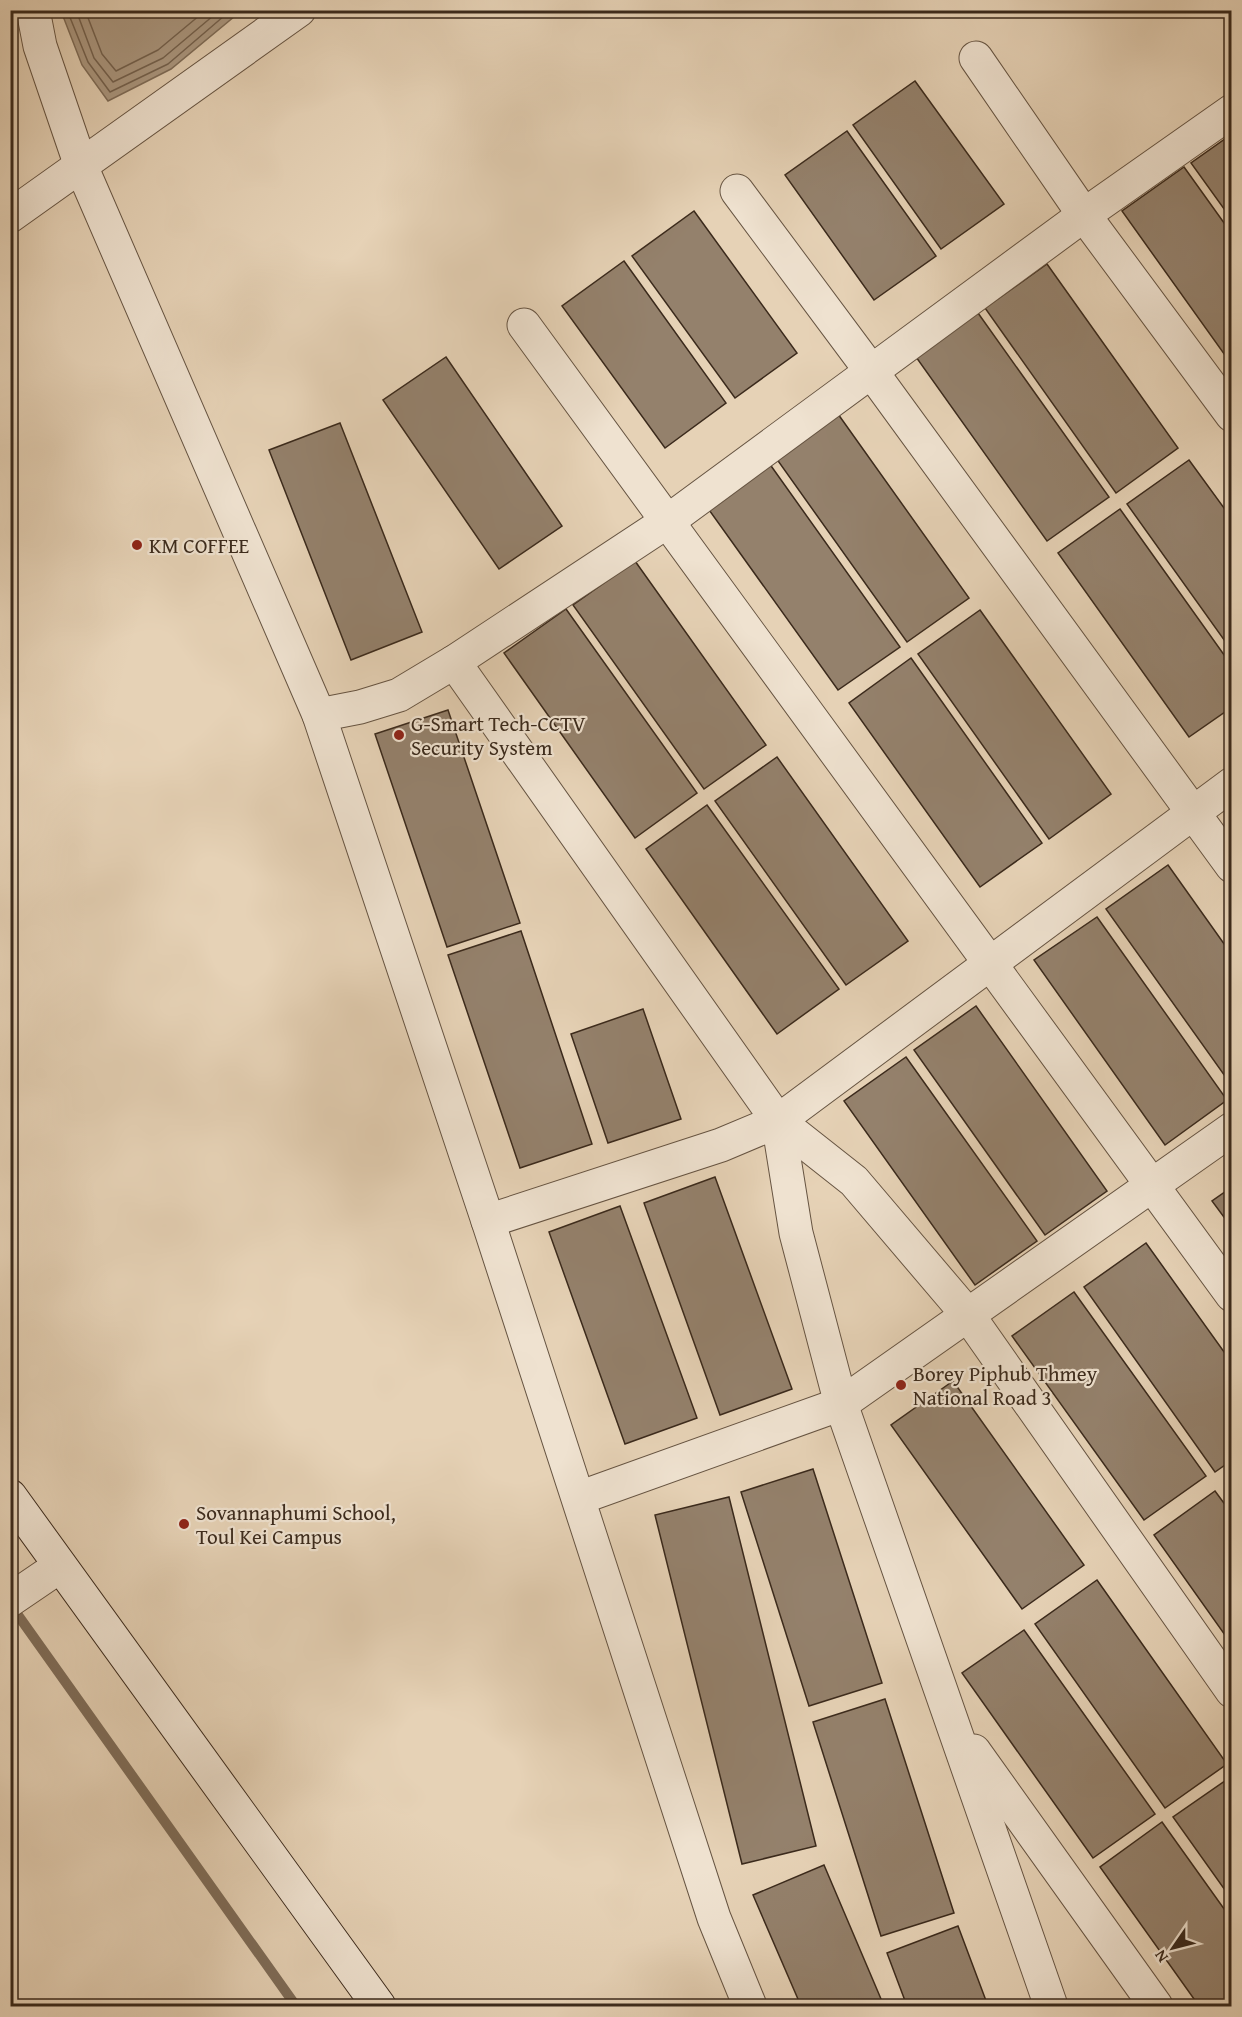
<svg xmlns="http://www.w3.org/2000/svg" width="1242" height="2017" font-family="'Gentium Book Plus',serif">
  <rect width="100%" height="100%" fill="#e6d2b6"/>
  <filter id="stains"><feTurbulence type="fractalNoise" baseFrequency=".00333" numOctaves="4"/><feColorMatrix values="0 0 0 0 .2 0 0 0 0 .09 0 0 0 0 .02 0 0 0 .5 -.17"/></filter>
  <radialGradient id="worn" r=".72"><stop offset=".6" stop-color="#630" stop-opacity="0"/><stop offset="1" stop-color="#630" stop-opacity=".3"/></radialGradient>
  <polygon fill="#ac9982" stroke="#7f6d59" stroke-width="1.5" points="61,11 241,11 171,69 108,101 82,65"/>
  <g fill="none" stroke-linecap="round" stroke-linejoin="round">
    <g stroke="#74624f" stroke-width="1.5">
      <polyline points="67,10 88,62 110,92 168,64 231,10"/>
      <polyline points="76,10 94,58 113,82 163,58 220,10"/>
      <polyline points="85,10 102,54 116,71 158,50 206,10"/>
    </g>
    <polyline stroke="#7f6d59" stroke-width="10" points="10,1604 296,2006"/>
  </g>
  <g fill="#94816c" stroke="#3b2a1c" stroke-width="1.5">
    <polygon points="915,81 1004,204 941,249 853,125"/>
    <polygon points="847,131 936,256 874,300 785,175"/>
    <polygon points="1232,134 1232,220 1191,163"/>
    <polygon points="1184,167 1232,234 1232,365 1122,211"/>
    <polygon points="694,211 797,353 735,398 632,256"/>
    <polygon points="624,261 726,403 665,448 562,306"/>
    <polygon points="1047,264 1178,448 1116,493 985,308"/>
    <polygon points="978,313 1109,497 1047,541 916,357"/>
    <polygon points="446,357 562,526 499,569 383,400"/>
    <polygon points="838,414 969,598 907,642 776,458"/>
    <polygon points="340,423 422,632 351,660 269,450"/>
    <polygon points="1189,460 1232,519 1232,651 1127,504"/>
    <polygon points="769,463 900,647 838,690 707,507"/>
    <polygon points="1120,509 1232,666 1232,707 1189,737 1058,553"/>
    <polygon points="635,561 766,745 704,789 573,605"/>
    <polygon points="566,609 697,793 635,838 504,653"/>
    <polygon points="980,610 1111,794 1049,839 918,654"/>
    <polygon points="911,658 1042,843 980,887 849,703"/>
    <polygon points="448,710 520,923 447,947 375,734"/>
    <polygon points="777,757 908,941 846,985 715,801"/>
    <polygon points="707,805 839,989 777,1034 646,849"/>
    <polygon points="1168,865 1232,955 1232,1086 1106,909"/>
    <polygon points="1097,917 1227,1100 1165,1145 1034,960"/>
    <polygon points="521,931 592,1144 520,1168 448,955"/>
    <polygon points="976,1006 1107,1191 1045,1235 914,1050"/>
    <polygon points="643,1009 681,1119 608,1143 571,1034"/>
    <polygon points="906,1057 1037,1241 975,1285 844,1101"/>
    <polygon points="715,1177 792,1389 720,1415 644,1203"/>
    <polygon points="1232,1187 1232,1228 1212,1201"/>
    <polygon points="620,1206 697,1418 625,1444 549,1232"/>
    <polygon points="1146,1243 1232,1363 1232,1460 1215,1472 1084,1287"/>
    <polygon points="1074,1292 1206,1476 1144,1520 1012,1336"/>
    <polygon points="953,1381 1084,1565 1022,1609 891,1425"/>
    <polygon points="813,1469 882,1683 809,1706 741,1492"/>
    <polygon points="1215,1491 1232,1514 1232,1645 1154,1535"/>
    <polygon points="729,1497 816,1846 742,1864 655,1515"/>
    <polygon points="1097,1580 1227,1764 1165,1808 1035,1624"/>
    <polygon points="1024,1630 1155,1814 1093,1858 962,1673"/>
    <polygon points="885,1699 954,1913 881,1936 813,1722"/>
    <polygon points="1232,1776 1232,1900 1173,1817"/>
    <polygon points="1162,1822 1232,1920 1232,2006 1199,2006 1100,1867"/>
    <polygon points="824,1865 884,2006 801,2006 753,1895"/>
    <polygon points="958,1926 988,2006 907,2006 887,1953"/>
  </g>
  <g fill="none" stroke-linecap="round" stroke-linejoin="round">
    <defs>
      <g id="minor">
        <polyline points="976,58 1084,215 1232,415"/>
        <polyline points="737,191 871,371 1232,866"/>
        <polyline points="10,216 299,10"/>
        <polyline points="524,325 1232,1295"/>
        <polyline points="454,662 778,1121 796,1233 841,1404 1051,2006"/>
        <polyline points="319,715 360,707 399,695 454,662 668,521 1084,215 1232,111"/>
        <polyline points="778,1121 854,1181 968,1315 1232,1691"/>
        <polyline points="488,1221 721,1145 778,1121 1232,784"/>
        <polyline points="579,1498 841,1404 1232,1129"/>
        <polyline points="10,1600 60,1566"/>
        <polyline points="974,1751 1156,2006"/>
      </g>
      <polyline id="tertiary" points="33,10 40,46 81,166 319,715 488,1221 714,1918 750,2006"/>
      <polyline id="secondary" points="10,1496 379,2006"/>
    </defs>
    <use href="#minor" stroke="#665442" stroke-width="35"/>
    <use href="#tertiary" stroke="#665442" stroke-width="35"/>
    <use href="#secondary" stroke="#3b2a1c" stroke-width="35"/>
    <use href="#minor" stroke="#efe2d0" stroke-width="33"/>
    <use href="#tertiary" stroke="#efe2d0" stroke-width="33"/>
    <use href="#secondary" stroke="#efe2d0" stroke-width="33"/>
  </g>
  <g fill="#8f2418" stroke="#efe2d0" stroke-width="2">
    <circle cx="137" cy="545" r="6"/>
    <circle cx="399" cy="735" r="6"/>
    <circle cx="901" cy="1385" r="6"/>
    <circle cx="184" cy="1524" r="6"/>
  </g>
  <g text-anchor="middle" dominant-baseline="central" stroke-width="4.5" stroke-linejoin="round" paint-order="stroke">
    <g font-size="21" fill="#3b2a1c" stroke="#efe2d0" text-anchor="start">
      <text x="149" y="545">KM COFFEE</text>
      <text x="411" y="723">G-Smart Tech-CCTV<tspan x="411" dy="24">Security System</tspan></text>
      <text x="913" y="1373">Borey Piphub Thmey<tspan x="913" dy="24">National Road 3</tspan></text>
      <text x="196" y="1512">Sovannaphumi School,<tspan x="196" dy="24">Toul Kei Campus</tspan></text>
    </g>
  </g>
  <rect width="1242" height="2017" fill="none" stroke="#e6d2b6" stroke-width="36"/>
  <rect x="12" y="12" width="1218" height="1993" fill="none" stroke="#3b2a1c" stroke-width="3"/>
  <rect x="18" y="18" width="1206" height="1981" fill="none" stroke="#3b2a1c" stroke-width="1.5"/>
  <g transform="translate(1173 1948) rotate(235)" stroke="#efe2d0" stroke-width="4.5" paint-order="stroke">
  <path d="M0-4.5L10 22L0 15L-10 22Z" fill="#3b2a1c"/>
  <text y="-9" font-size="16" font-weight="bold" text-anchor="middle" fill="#3b2a1c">N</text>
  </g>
  <rect width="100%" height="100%" filter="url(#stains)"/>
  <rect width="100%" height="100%" fill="url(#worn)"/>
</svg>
